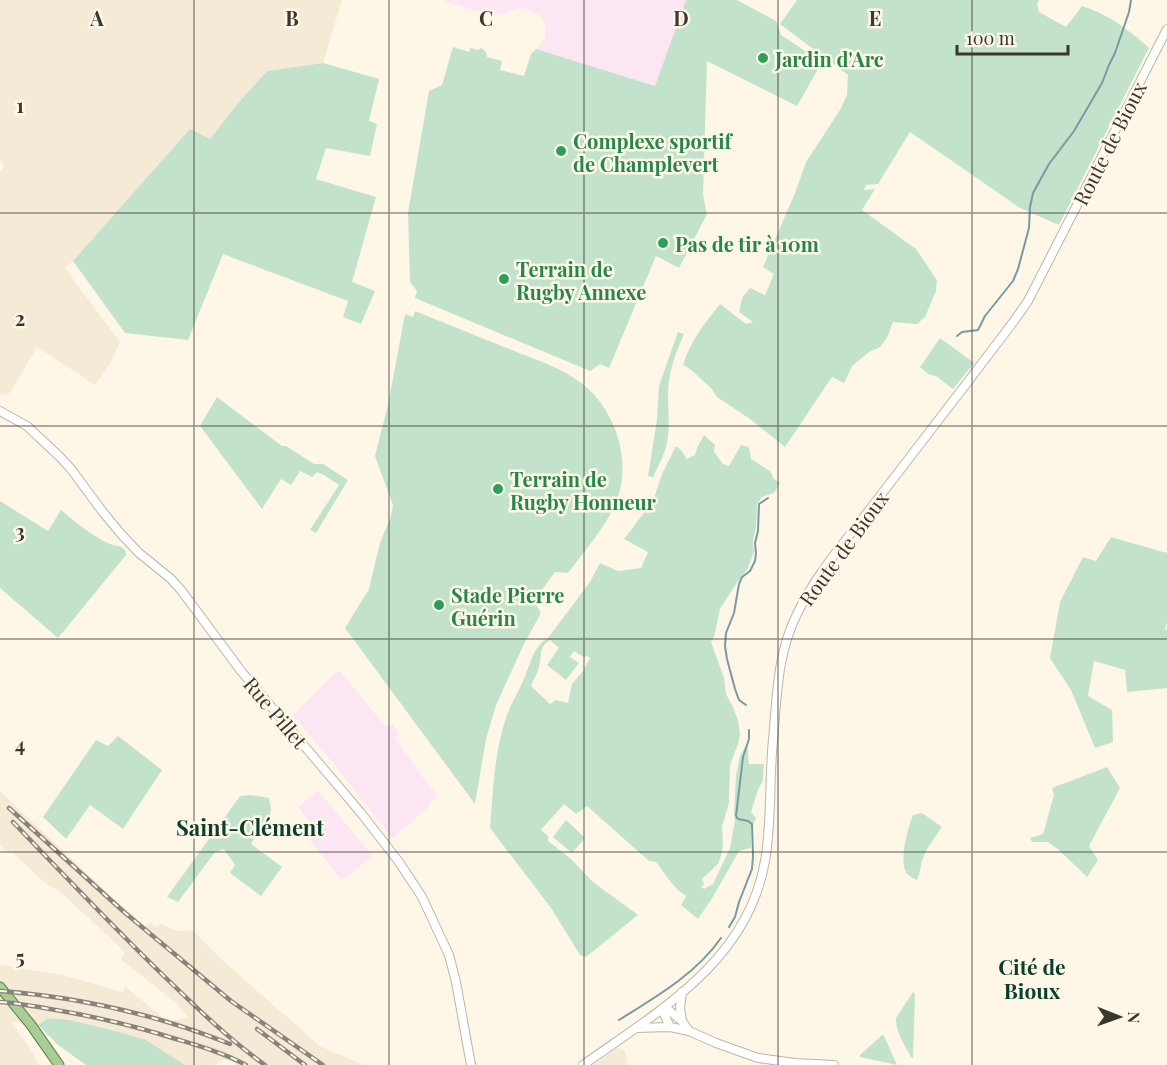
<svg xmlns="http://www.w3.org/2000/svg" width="1167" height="1065" font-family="'Playfair Display',serif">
  <rect width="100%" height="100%" fill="#fef7e8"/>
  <g fill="#f5ead6">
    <polygon points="0,0 342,0 323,63 267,71 238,103 210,139 190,130 73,261 65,268 120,342 111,362 95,385 37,347 10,393 0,395 0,171 4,166 0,159"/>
    <polygon points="0,791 113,898 134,916 137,921 146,927 149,923 157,927 161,923 171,929 180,931 192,930 222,960 320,1046 363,1065 236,1065 231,1061 223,1060 214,1065 185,1065 146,1040 119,1032 70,1020 48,1018 38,1025 11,1022 30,1048 39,1065 0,1065 0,965 63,975 123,992 125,987 164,1018 174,1021 188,1017 174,1001 121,960 125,952 104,932 59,891 45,883 11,851 8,853 0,845"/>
    <polygon points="617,1048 625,1050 628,1065 593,1065"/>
  </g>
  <g fill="#fce6f4">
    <polygon points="445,0 686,0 655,86 536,49 545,38 546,30 545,24 540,16 531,11 521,8 498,15 490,15 447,2"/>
    <polygon points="339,670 386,727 392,724 399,734 395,738 431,789 432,788 438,797 429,803 430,806 392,838 333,763 293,715"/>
    <polygon points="319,790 319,792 373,856 342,880 311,842 308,829 313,826 298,807"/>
  </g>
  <g fill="#c2e2cc" fill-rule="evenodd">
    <path d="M686 0H737L776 21 781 35 822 62 797 106 707 61 703 195 707 214 679 268 656 256 609 368 600 364 590 371 415 298 417 291 410 282 408 213 429 91 442 85 453 47 469 52 470 48 479 50 480 48C485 50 487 52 487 57L502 61 500 70 524 76 531 54 536 49 655 86Z"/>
    <path d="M797 0H1039L1037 4 1039 12 1066 27 1082 6C1108 14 1129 30 1149 48L1059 225 1020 208 910 132 878 184 866 185 864 190 875 189 862 210 916 249 937 280 936 291 925 317 917 324 893 322 887 338 880 347 869 352 852 366 844 383 832 377 785 447 750 419 717 397 711 388 690 369 683 365C690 341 705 323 720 304L746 324 753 322 739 312 742 298 750 288 765 295 774 274 763 267 795 193 806 162 840 110 847 95 848 75 780 24Z"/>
    <polygon points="323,63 379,79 369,121 377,124 370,156 326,148 316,179 376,197 352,282 375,291 361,324 343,317 348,301 223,254 188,340 125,333 73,261 190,129 210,139 238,103 267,71"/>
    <path d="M415 311C447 324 479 337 512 350 536 360 564 368 585 386 615 411 631 459 618 497 608 525 586 549 568 573L555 572 534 601 541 613 524 644 496 705 486 739 475 804 345 628 369 589 380 543 391 516 393 505 375 456 388 405 405 314 413 317Z"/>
    <path d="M678 332 684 334C675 354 668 374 668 396 668 412 670 427 667 443 665 454 658 466 653 477L648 476 657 420 659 386Z"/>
    <polygon points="940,338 974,363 953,389 936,376 928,374 920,367"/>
    <polygon points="217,397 282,446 286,446 314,464 323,464 348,480 316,533 310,530 339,485 324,475 317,472 312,477 300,471 291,485 281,479 262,509 200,426"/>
    <path d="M704 435 715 445 714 452 723 464 729 466 741 445 749 447 751 459 770 471 774 479 780 483 774 493 762 497 757 504 756 528 753 540 754 552 748 568 738 581 720 609 714 637 711 642 724 678 726 694 733 707 738 720 740 734 738 744 730 765 729 803 722 827 723 844 721 856 718 864 702 879 704 884 701 887 704 889 713 884 730 848 735 820 734 814 736 775 740 756 747 744 749 764H764L763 780 758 790 751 812 756 818 751 830V848L739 851 711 900 698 919 681 905 686 896C672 887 666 875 656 862L649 861 587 806 576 814 564 804 541 830 548 836V841L570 858 593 882 638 915 586 957 580 955 551 908 490 828C493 792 494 753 506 718 510 705 518 693 523 681 530 666 533 646 548 638L590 582 600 563 618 571 641 568 648 552 624 539 653 501 662 474 676 446 681 450 687 459 695 455 697 448ZM550 640 559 648 547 665 566 680 579 663 570 657 574 651 584 657 587 656 590 658 583 671 572 684 568 703 556 700 550 704 531 686C534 679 539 670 540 662 542 651 539 648 550 640Z"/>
    <path d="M0 501 48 531 61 510C73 520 105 547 120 546L125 550 126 555 58 638 0 588Z"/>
    <polygon points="1111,537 1167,553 1167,621 1165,630 1167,630 1167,688 1127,692 1125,670 1094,661 1088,696 1112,710 1113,742 1095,748 1071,690 1050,658 1060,602 1083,557 1096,561"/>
    <polygon points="118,736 162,770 123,829 90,805 66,839 43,817 96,740 108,746"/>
    <polygon points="1107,767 1120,788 1089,846 1098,860 1087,877 1059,850 1048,842 1032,842 1030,838 1043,834 1054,795 1052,788"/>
    <polygon points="251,795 269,798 271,809 267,829 258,832 251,844 282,867 261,896 230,873 235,865 224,849 215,852 178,902 167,897 240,796"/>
    <path d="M922 813 942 827C935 837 926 848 922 861 920 868 920 874 917 880 913 878 908 876 906 872 899 859 908 828 913 815Z"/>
    <polygon points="566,820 585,838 572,853 553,837"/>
    <path d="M913 992 915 994 913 1058 911 1057C905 1046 895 1031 896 1018Z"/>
    <polygon points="48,1018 70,1020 119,1032 146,1040 185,1065 86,1065 58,1045 38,1025"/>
    <polygon points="882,1035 884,1036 897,1065 860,1057 860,1055"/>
  </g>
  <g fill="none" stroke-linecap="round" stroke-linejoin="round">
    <g stroke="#7a9aa3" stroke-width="2">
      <polyline points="957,336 962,332 978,330 985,316 1013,281 1018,269 1029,228 1030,207 1033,193 1049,164 1074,131 1102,83 1109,65 1115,53 1129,12 1131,0"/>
      <polyline points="746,705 739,700 735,689 727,659 725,646 726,633 734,613 739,584 742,577 750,571 755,561 756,553 755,543 758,531 759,504 768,498"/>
      <polyline points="729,927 735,917 739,902 752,869 753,856 752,824 748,821 738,819 736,816 743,757 749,739 749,730"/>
      <path d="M619 1020C656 997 696 974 721 938"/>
    </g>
    <defs>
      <polyline id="tertiary" points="0,411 27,426 60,457 71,469 102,511 121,534 139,553 170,578 181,590 241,671 361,813 399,862 422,897 449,955 456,982 471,1065"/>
      <g id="secondary">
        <polyline points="665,1007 682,1021 689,1031"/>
        <polyline points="662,1009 670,1027"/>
        <polyline points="682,1021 680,1008 682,992"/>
        <polyline points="636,1028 670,1027 689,1031 716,1043 758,1058 795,1063 834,1065"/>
        <path d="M583 1065C659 1011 748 961 765 861 772 821 769 780 773 740 777 697 777 654 797 614 817 572 849 537 877 500 908 460 939 419 970 379 989 353 1010 328 1028 301L1167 29"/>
      </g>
      <polyline id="primary" points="0,987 31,1025 59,1065"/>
    </defs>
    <use href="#tertiary" stroke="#bcb5a8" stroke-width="10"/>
    <use href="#secondary" stroke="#bcb5a8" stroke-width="10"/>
    <use href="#primary" stroke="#5e8245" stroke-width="11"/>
    <use href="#tertiary" stroke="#fff" stroke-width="8"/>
    <use href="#secondary" stroke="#fff" stroke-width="8"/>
    <use href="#primary" stroke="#aacd96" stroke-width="9"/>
    <defs>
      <g id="rail">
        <polyline points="9,808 124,912 231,1001 323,1065"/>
        <path d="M13 822C64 875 115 929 168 980 199 1010 230 1040 265 1065"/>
        <path d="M0 991C78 997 158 1015 230 1044"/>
        <path d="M0 1002C17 1003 33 1006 50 1009 93 1016 135 1026 176 1039 199 1046 224 1053 246 1065"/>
        <polyline points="257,1029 305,1065"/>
      </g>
    </defs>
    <use href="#rail" stroke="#89847b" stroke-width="4.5"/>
    <use href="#rail" stroke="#fef7e8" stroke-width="2" stroke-dasharray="7" stroke-linecap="butt"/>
  </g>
  <path fill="none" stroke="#3a3731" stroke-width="1.5" stroke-opacity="0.55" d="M194 0V1065M389 0V1065M584 0V1065M778 0V1065M972 0V1065M0 213H1167M0 426H1167M0 639H1167M0 852H1167"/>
  <g fill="#2e9e5b" stroke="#fef7e8" stroke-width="2">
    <circle cx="763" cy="58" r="6"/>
    <circle cx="561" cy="151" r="6"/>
    <circle cx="663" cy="243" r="6"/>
    <circle cx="504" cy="279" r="6"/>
    <circle cx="498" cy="489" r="6"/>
    <circle cx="439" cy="605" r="6"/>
  </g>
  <g text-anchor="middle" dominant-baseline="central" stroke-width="5" stroke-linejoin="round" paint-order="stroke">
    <g font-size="20" font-weight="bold" fill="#27864d" stroke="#fef7e8" text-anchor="start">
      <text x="775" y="58">Jardin d'Arc</text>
      <text x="573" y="140">Complexe sportif<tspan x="573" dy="23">de Champlevert</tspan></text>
      <text x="675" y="243">Pas de tir à 10m</text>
      <text x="516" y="268">Terrain de<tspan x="516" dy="23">Rugby Annexe</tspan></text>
      <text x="510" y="478">Terrain de<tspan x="510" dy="23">Rugby Honneur</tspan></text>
      <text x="451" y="594">Stade Pierre<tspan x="451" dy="23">Guérin</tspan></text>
    </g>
    <g font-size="20" fill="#3a3731" stroke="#fef7e8">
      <text transform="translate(1109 143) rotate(-63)">Route de Bioux</text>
      <text transform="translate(843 548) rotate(-54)">Route de Bioux</text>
      <text transform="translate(276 712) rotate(50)">Rue Pillet</text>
    </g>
    <g font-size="21" font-weight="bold" fill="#0c3e2d" stroke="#fef7e8">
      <text x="1032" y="966">Cité de<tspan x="1032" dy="24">Bioux</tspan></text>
    </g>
    <g font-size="22" font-weight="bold" fill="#0c3e2d" stroke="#fef7e8">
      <text x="250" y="827">Saint-Clément</text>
    </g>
  </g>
  <g font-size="20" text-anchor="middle" font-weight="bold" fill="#3a3731" stroke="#fef7e8" stroke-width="5" stroke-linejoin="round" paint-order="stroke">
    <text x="97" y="26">A</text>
    <text x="292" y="26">B</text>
    <text x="486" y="26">C</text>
    <text x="681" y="26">D</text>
    <text x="875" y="26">E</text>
    <text x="20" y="113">1</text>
    <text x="20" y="326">2</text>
    <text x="20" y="539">3</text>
    <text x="20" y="752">4</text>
    <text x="20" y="965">5</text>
  </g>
  <g transform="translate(1119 1017) rotate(91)" stroke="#fef7e8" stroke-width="4.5" paint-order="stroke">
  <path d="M0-4.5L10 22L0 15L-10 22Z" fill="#3a3731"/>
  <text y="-9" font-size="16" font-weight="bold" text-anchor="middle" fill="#3a3731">N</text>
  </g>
  <path d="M957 45v9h111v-9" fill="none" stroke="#3a3731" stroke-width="3"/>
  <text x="966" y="45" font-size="18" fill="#3a3731" stroke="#fef7e8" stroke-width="4.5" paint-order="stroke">100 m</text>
</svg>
